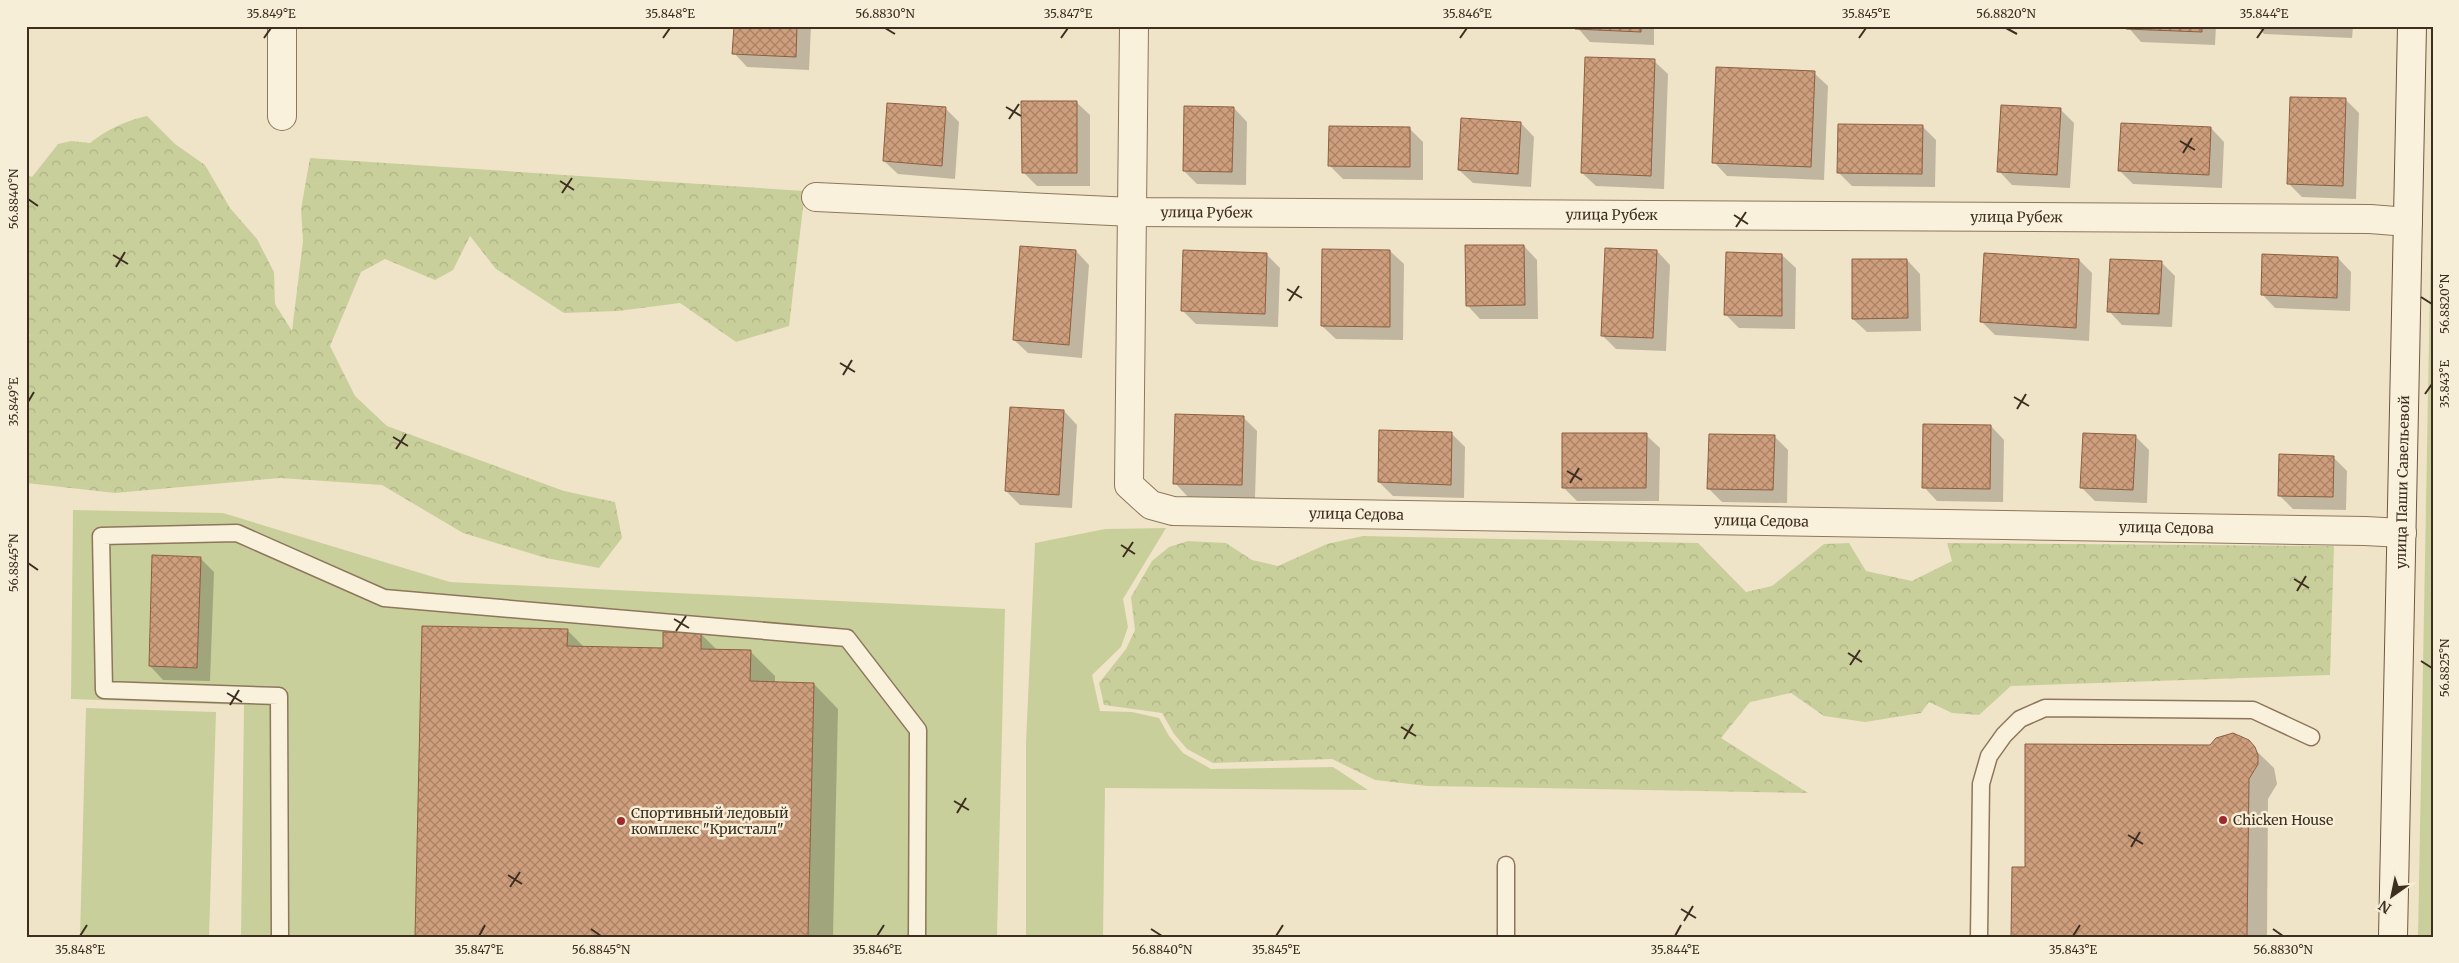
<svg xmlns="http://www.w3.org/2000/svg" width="2459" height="963" font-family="Merriweather,serif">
  <defs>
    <pattern id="forest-crowns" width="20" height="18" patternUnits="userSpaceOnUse" patternTransform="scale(1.25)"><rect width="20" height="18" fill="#c9cf9b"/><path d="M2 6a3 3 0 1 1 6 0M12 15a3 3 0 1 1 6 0" fill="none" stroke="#aeb285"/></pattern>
    <pattern id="building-cross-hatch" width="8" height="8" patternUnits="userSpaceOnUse" patternTransform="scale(1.25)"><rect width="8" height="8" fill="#cf9f7d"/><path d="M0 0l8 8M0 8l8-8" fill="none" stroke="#a98266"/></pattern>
  </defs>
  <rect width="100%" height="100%" fill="#f0e4c8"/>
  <g fill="#c9cf9b">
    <polygon points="2433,124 2433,937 2418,937"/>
    <polygon points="73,510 223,513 450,582 1005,609 997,937 241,937 244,705 71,699"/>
    <polygon points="1166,528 1123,599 1128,627 1121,647 1092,675 1100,711 1132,712 1159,718 1169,736 1183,753 1211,769 1333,767 1368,790 1105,788 1103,937 1026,937 1026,743 1035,543 1105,529"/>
    <polygon points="86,708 216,712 209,937 80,937"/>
  </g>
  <g fill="url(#forest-crowns)">
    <path d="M147 116 175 144 205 165 230 208 257 239 274 272 275 304 292 331 303 241 301 209 310 158 805 191 789 326 736 342 680 303 618 311 564 313 496 269 470 236 453 270 435 280 385 259 361 272 330 346 355 396 387 426 564 491 615 502 622 538 599 568 546 558 463 533 382 485 280 478 115 493 26 483V340L30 336 26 331V174L32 177 58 144 71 141 90 143C108 129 125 121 147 116Z"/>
    <polygon points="1363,536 1698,543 1746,592 1772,586 1824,544 1849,543 1866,571 1912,581 1952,561 1947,543 2334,546 2330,675 2011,686 1979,715 1952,713 1929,702 1921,713 1865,722 1824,716 1791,693 1750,702 1721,738 1808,793 1427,786 1375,780 1332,759 1213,763 1187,749 1174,734 1162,713 1104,705 1099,683 1126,649 1135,630 1131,597 1152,561 1169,547 1188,541 1226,543 1252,560 1278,566 1327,544"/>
  </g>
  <g fill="#0003">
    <polygon points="735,26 811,26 809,70 747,67 734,53"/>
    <polygon points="1576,26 1654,26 1654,45 1590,42"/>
    <polygon points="2127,26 2216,26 2215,45 2141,42"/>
    <polygon points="2257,26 2353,26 2352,38 2264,34"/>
    <polygon points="1654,61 1668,74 1664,189 1596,186 1582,173"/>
    <polygon points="1814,73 1828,86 1824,180 1727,176 1714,162"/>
    <polygon points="2346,100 2359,113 2356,199 2302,197 2288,183"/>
    <polygon points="1076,102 1090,115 1090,186 1037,186 1023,172"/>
    <polygon points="1234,108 1247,122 1246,185 1197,184 1184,171"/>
    <polygon points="946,109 959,122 955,179 898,174 884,161"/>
    <polygon points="2060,109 2074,123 2070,188 2012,185 1999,171"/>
    <polygon points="1521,123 1534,137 1531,187 1473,183 1459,170"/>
    <polygon points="1922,126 1936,140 1935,187 1852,186 1838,172"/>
    <polygon points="1409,128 1423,142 1423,180 1343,179 1330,166"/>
    <polygon points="2211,128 2224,142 2222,188 2133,184 2119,170"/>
    <polygon points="1524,246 1537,260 1538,319 1480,319 1467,305"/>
    <polygon points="1076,251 1089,265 1082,358 1028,353 1014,340"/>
    <polygon points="1390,251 1404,264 1403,340 1336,339 1322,326"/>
    <polygon points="1657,251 1670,265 1666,351 1616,349 1602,335"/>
    <polygon points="1266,254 1280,268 1278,327 1196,324 1182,310"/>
    <polygon points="1782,255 1796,268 1795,329 1739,328 1725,314"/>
    <polygon points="2338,258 2351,272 2350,311 2275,308 2262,294"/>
    <polygon points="1907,260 1920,274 1921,331 1867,332 1853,319"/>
    <polygon points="2079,260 2092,273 2089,341 1995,335 1982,322"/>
    <polygon points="2161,262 2175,276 2172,327 2122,325 2109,311"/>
    <polygon points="1064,411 1077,425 1072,508 1020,505 1006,491"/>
    <polygon points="1243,417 1257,431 1255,498 1188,497 1175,483"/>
    <polygon points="1991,426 2004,440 2003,502 1937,501 1924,487"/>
    <polygon points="1452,434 1465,447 1464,498 1393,496 1379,482"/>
    <polygon points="1646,435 1660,448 1659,501 1577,501 1563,487"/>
    <polygon points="1774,436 1788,450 1787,503 1722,502 1708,488"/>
    <polygon points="2136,437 2149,450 2147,503 2095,501 2081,487"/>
    <polygon points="2333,457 2347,471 2346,510 2293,509 2279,495"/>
    <polygon points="200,558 214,572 210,681 163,680 150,666"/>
    <polygon points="567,630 585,648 665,650 701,634 717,650 750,651 775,676 775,683 814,684 838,709 833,937 416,937"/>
    <polygon points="2233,735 2241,736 2274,768 2277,784 2268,799 2267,937 2012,937 2026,868 2210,746"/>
  </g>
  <g fill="url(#building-cross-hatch)" stroke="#8d5f41">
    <polygon points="734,26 797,26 796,57 732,54"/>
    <polygon points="1575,26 1641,26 1641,32 1575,29"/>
    <polygon points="2126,26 2202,26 2202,32 2126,29"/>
    <polygon points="1585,57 1655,59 1651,176 1581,173"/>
    <polygon points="1716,67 1815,71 1811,167 1712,163"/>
    <polygon points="2290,97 2346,98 2343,186 2287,184"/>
    <polygon points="1021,101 1077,101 1077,173 1022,173"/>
    <polygon points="887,103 946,107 942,166 883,161"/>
    <polygon points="2001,105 2061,108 2057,175 1997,172"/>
    <polygon points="1184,106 1234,107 1232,172 1183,171"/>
    <polygon points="1461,118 1521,122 1518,174 1458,170"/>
    <polygon points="2121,123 2211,127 2209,175 2118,171"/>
    <polygon points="1838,124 1923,125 1922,174 1837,173"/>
    <polygon points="1329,126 1410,127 1410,167 1328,166"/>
    <polygon points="1465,245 1524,245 1525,305 1466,306"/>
    <polygon points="1020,246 1076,250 1069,345 1013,340"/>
    <polygon points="1605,248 1657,250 1653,338 1601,336"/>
    <polygon points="1322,249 1390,250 1390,327 1321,326"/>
    <polygon points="1183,250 1267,253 1265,314 1181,311"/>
    <polygon points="1726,252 1782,254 1782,316 1724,315"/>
    <polygon points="1984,253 2079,259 2076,328 1980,322"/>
    <polygon points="2262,254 2338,257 2337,298 2261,295"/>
    <polygon points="1852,259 1907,259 1908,318 1852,319"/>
    <polygon points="2110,259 2162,261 2159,314 2107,312"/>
    <polygon points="1010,407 1064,410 1059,495 1005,491"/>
    <polygon points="1175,414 1244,416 1242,485 1173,484"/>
    <polygon points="1923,424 1991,425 1990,489 1922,488"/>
    <polygon points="1379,430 1452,432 1451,485 1378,482"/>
    <polygon points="1562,433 1647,433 1646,488 1562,488"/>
    <polygon points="2083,433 2136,435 2133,490 2080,488"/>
    <polygon points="1709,434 1775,435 1773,490 1707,489"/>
    <polygon points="2279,454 2334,456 2333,497 2278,496"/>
    <polygon points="152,555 201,557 197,668 149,666"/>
    <polygon points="422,626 568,629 567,646 663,648 663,632 701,633 701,649 751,650 750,681 814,683 808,937 415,937"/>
    <polygon points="2233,733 2249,740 2255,747 2258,755 2258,764 2249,779 2247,937 2011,937 2012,867 2025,867 2025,744 2210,745 2216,738"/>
  </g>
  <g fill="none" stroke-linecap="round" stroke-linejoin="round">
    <defs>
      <g id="service">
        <polyline points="280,937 279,696 104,690 101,536 237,533 384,598 847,638 918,730 917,937"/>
        <polyline points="1506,937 1506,865"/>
        <polyline points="1979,937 1981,784 1989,756 2004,735 2020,719 2045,708 2253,710 2311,737"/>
      </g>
      <g id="minor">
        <path id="s1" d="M1134 26 1129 485 1151 505 1173 511 2365 531 2402 533"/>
        <polyline points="282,116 282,26"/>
        <path id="s2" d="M816 197 1132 212 2370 219 2408 222"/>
      </g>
      <g id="secondary">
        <path id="s3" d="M2393 937 2412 26"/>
      </g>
    </defs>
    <use href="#service" stroke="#8d765c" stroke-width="19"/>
    <use href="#minor" stroke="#8d765c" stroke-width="30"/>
    <use href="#secondary" stroke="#6f573f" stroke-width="30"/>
    <use href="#service" stroke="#faf1dc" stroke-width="16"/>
    <use href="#minor" stroke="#faf1dc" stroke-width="28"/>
    <use href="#secondary" stroke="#faf1dc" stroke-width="28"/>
  </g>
  <path fill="none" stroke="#3d2e20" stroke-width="2" d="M885 28 895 34M2006 28 2017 34M264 38 271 28M663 38 670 28M1061 38 1068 28M1460 38 1467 28M1859 38 1866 28M2257 38 2264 28M1006 107 1021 116M1009 119 1019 104M2180 141 2195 150M2183 153 2192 138M560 181 574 190M562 193 572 178M28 199 38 206M1734 215 1748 224M1736 227 1746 212M113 255 128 264M116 267 125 252M1287 289 1302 298M2421 297 2432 304M1289 301 1299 286M840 363 855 372M843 375 852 360M2425 394 2432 384M2014 397 2029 406M28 402 34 392M2017 409 2026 394M393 437 408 446M396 449 406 434M1567 471 1582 480M1570 483 1579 468M1121 545 1135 554M1123 557 1133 542M28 563 38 570M2294 579 2309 588M2297 591 2306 576M674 619 689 628M676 631 686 616M1848 653 1862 662M2421 661 2432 668M1850 665 1860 650M227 693 242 702M230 705 239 690M1401 727 1416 736M1404 739 1413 724M954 801 969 810M957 813 966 798M2128 835 2143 844M2131 847 2140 832M508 875 522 884M510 887 520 872M1681 909 1696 918M1684 921 1693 906M591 929 601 936M1151 929 1162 936M2273 929 2283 936M80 936 87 925M479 936 485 925M877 936 884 925M1276 936 1283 925M1675 936 1681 925M2073 936 2080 925"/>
  <g fill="#9e2a2b" stroke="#f7eed8" stroke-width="2">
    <circle cx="2223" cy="820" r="5"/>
    <circle cx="621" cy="821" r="5"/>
  </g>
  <g text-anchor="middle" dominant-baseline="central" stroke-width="5" stroke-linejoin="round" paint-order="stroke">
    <g font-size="14" fill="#3d2e20" stroke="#f7eed8">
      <text stroke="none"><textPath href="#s2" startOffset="391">улица Рубеж</textPath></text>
      <text stroke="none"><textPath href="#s2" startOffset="796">улица Рубеж</textPath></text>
      <text stroke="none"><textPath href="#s2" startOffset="1201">улица Рубеж</textPath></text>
      <text stroke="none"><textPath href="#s3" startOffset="455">улица Паши Савельевой</textPath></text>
      <text stroke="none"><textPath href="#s1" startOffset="695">улица Седова</textPath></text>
      <text stroke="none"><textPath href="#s1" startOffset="1100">улица Седова</textPath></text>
      <text stroke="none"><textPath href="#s1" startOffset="1505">улица Седова</textPath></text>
    </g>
    <g font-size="14" fill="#3d2e20" stroke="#f7eed8" text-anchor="start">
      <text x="631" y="813">Спортивный ледовый<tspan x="631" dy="16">комплекс "Кристалл"</tspan></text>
      <text x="2233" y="820">Chicken House</text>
    </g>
  </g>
  <rect width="2459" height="963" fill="none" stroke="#f7eed8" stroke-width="55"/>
  <g transform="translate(2392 896) rotate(213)" stroke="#f7eed8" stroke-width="4" paint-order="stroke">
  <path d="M0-4L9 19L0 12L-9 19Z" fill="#3d2e20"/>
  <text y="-8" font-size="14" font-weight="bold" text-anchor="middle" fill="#3d2e20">N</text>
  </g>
  <rect x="28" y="28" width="2404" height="908" fill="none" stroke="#3d2e20" stroke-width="2"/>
  <g font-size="12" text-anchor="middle" fill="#3d2e20">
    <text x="271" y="18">35.849°E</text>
    <text x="670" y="18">35.848°E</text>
    <text x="885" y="18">56.8830°N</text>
    <text x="1068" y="18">35.847°E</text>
    <text x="1467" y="18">35.846°E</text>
    <text x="1866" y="18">35.845°E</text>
    <text x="2006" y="18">56.8820°N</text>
    <text x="2264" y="18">35.844°E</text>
    <text transform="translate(14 199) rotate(-90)" y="4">56.8840°N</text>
    <text transform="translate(2445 304) rotate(-90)" y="4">56.8820°N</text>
    <text transform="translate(2445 384) rotate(-90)" y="4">35.843°E</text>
    <text transform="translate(14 402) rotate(-90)" y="4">35.849°E</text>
    <text transform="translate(14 563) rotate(-90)" y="4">56.8845°N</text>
    <text transform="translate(2445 668) rotate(-90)" y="4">56.8825°N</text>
    <text x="80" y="954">35.848°E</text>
    <text x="479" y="954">35.847°E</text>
    <text x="601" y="954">56.8845°N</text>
    <text x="877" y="954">35.846°E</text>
    <text x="1162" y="954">56.8840°N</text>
    <text x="1276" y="954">35.845°E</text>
    <text x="1675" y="954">35.844°E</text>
    <text x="2073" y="954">35.843°E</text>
    <text x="2283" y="954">56.8830°N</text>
  </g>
</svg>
